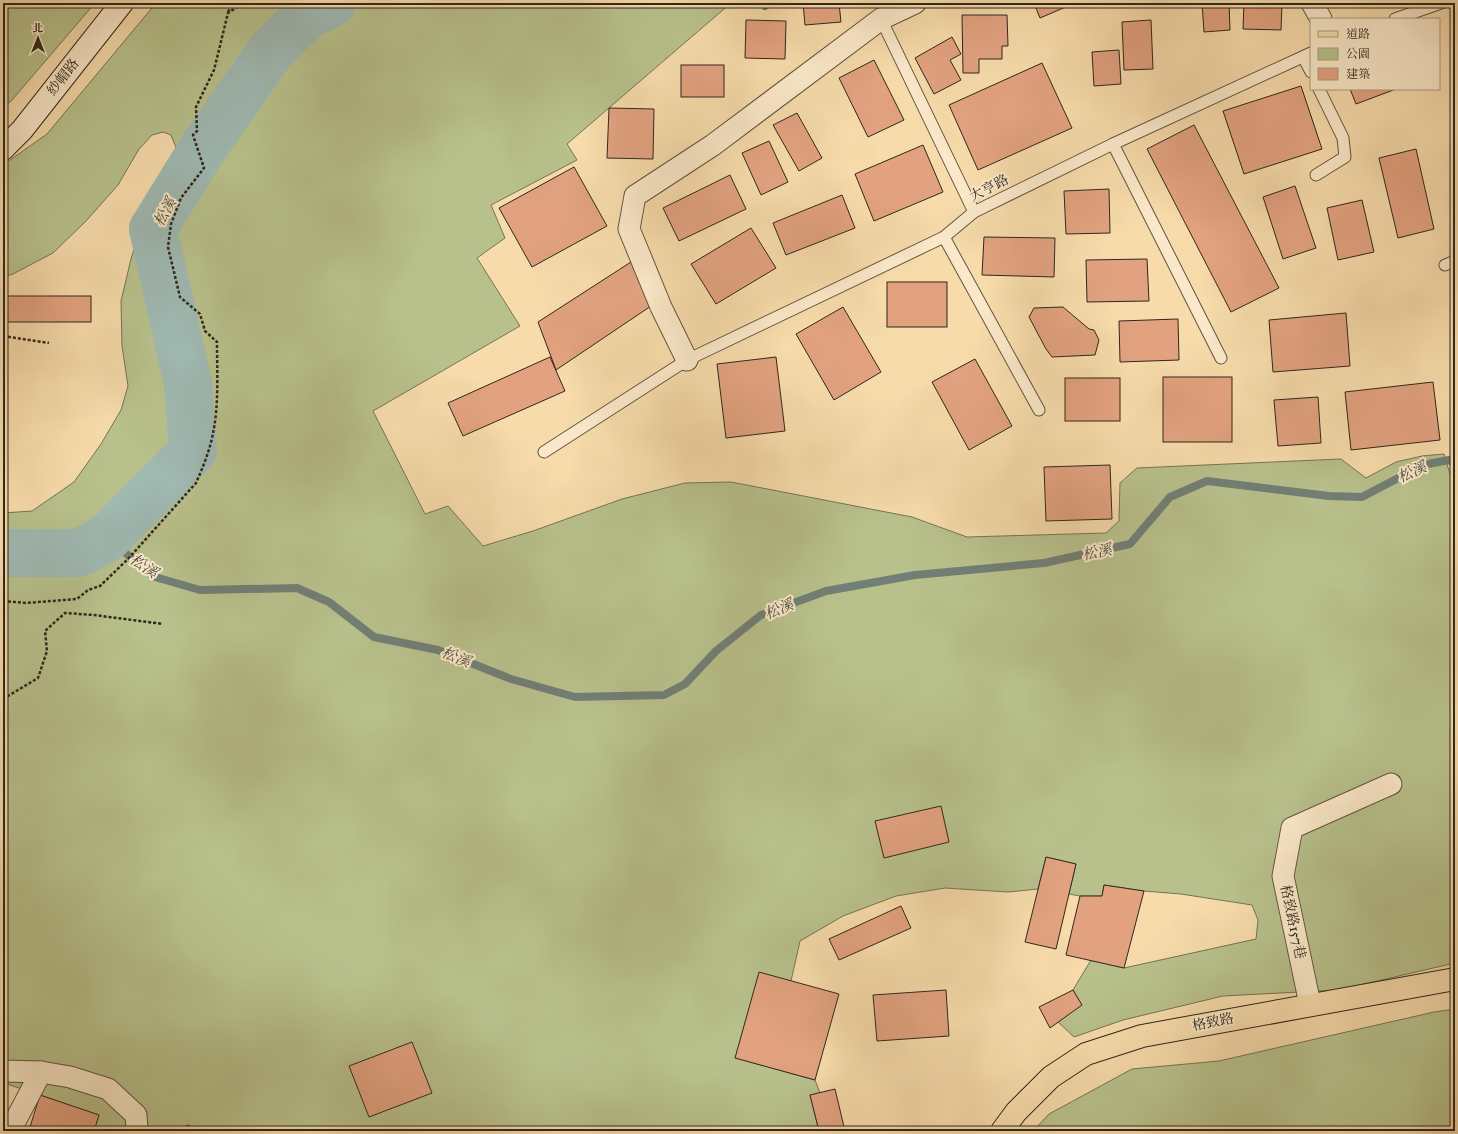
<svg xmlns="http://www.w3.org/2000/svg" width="1458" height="1134" font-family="'IM FELL Great Primer','Noto Serif TC',serif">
  <rect width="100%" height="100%" fill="#f7dbab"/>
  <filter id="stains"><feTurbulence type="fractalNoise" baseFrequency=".005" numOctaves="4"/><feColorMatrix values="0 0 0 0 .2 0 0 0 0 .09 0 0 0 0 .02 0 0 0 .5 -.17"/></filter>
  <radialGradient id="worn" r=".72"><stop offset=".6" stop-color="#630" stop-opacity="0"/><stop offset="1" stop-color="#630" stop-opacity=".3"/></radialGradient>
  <g fill="#b8c18c" stroke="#747454">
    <polygon points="3,3 95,3 12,100 3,108"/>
    <polygon points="156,3 731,3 567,144 577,160 491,205 505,238 477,258 520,326 373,411 425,514 448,506 483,546 533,531 622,499 685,483 731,482 912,517 967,537 1106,533 1119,521 1120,483 1137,468 1341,459 1366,478 1396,462 1422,456 1444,454 1455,491 1455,963 1338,990 1223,996 1123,1020 1074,1037 1058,1022 1081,1005 1073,990 1091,960 1124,968 1256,939 1258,920 1252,905 1181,894 1144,891 1104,885 1102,896 1080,896 1069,894 1076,864 1046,857 1038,889 1008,892 945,888 896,896 843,916 800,941 791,981 736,1058 815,1080 820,1093 810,1095 819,1131 201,1131 187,1125 185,1131 94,1131 99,1115 10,1085 3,1081 3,513 32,511 74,482 101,444 121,410 128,386 122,346 121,301 131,259 143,220 165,188 175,167 177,150 171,135 163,132 152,135 139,149 118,185 86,221 53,253 13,274 3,277 3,165 47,134"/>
    <polygon points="1455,1009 1455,1131 1033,1131 1049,1114 1132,1069 1219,1061 1434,1012"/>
  </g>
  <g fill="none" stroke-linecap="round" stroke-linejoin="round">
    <g stroke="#727f76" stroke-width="8">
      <polyline points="765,6 769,3"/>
      <polyline points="107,538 155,577 200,590 297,588 329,602 374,637 438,650 511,679 575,697 664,695 685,684 716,651 761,615 826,591 915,575 1044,563 1130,544 1170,497 1207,481 1329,496 1362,497 1423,465 1449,460 1455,464"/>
    </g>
    <polyline stroke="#9fb9b2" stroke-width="48" points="3,553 79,553 107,538 193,451 188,383 153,229 203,148 271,51 306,16 332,3"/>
  </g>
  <g fill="#e2a280" stroke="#2f271c">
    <polygon points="803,3 839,3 841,22 805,25"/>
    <polygon points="1034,3 1075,3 1040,18"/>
    <polygon points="1202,3 1229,3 1230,30 1204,32"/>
    <polygon points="1244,3 1282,3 1281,30 1243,29"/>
    <polygon points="962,15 1007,15 1008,46 1002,46 1002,59 979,59 979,73 963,73"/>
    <polygon points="746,20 786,21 785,59 745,58"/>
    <polygon points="1151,20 1153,69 1124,70 1122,22"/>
    <polygon points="952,37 961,54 950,60 961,80 934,94 915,58"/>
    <polygon points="1119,50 1121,84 1094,86 1092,52"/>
    <polygon points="874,60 904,120 868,137 839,78"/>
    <polygon points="1042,63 1072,128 978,170 949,105"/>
    <rect x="681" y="65" width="43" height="32"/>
    <polygon points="1301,86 1322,149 1244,174 1223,111"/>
    <polygon points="1350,89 1396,89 1356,104"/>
    <polygon points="609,108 654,109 653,159 607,158"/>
    <polygon points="797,113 822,158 799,171 773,125"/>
    <polygon points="1194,125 1279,288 1231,312 1147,149"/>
    <polygon points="769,141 788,182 761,195 742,153"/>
    <polygon points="923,145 943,192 874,221 855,174"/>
    <polygon points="1416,149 1434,229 1398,238 1379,158"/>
    <polygon points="574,167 607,226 532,267 499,208"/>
    <polygon points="730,175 746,209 679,241 663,208"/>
    <polygon points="1295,186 1316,248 1283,259 1263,197"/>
    <polygon points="1109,189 1110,233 1066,234 1064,191"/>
    <polygon points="842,195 855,228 786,255 773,223"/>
    <polygon points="1362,200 1374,252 1338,260 1327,208"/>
    <polygon points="751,228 776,268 716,304 691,264"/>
    <polygon points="984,237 1055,238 1054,277 982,275"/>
    <polygon points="1147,259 1149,301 1087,302 1086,260"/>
    <polygon points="631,262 651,306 556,370 538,322"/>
    <rect x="887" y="282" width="60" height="45"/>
    <rect x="3" y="296" width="88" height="26"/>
    <polygon points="843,307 881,372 834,400 796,334"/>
    <polygon points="1063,307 1089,329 1094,330 1099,340 1095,355 1052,357 1046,349 1029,317 1034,308"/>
    <polygon points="1346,313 1350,366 1273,372 1269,320"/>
    <polygon points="1178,319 1179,360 1120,362 1119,321"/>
    <polygon points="550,357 565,391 463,436 448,403"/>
    <polygon points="776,357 785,431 726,438 717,364"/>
    <polygon points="975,359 1012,426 969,450 932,382"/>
    <rect x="1163" y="377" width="69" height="65"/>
    <rect x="1065" y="378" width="55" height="43"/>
    <polygon points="1433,382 1440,440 1351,450 1345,392"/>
    <polygon points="1318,397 1321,443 1278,446 1274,400"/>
    <polygon points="1110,465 1112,519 1046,521 1044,467"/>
    <polygon points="941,806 949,842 884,858 875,821"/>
    <polygon points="1046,857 1076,864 1056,949 1025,942"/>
    <polygon points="1104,885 1144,891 1124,968 1066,955 1080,896 1102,896"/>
    <polygon points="901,906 911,928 839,960 829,939"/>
    <polygon points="759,972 839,994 815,1080 735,1058"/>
    <polygon points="946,990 949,1036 877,1041 873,995"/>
    <polygon points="1073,990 1082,1005 1050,1028 1039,1007"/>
    <polygon points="412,1042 432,1093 369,1117 349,1066"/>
    <polygon points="835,1089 845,1131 819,1131 810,1095"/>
    <polygon points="40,1095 99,1115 94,1131 38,1131 39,1130 30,1127"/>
    <polygon points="187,1125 201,1131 185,1131"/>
  </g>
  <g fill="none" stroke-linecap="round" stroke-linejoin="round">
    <defs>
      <g id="lane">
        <polyline points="881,19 974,212"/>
        <polyline points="1395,19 1441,3"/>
        <polyline points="1303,57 1311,72"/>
        <polyline points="1113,144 1221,358"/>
        <polyline points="1316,175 1345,157 1343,138 1319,89"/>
        <polyline points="944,237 1039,410"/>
        <polyline points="1445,265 1455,261"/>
        <polyline points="544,452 687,360 944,237 974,212 1113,144 1311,53"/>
      </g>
      <g id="street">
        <polyline points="1312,3 1321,19"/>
        <polyline points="687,360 661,307 629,229 635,196 713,145 881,19 915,3"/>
        <polyline points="1310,1004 1283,876 1292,828 1391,784"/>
        <polyline points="3,1071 41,1072 70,1077 108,1089 136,1115 137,1131"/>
        <polyline points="10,1131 41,1072"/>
      </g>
      <polyline id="secondary" points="3,149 22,130 122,3"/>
      <polyline id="primary" points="1002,1131 1016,1112 1051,1077 1086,1054 1142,1036 1455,979"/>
    </defs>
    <use href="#lane" stroke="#615440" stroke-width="13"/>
    <use href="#street" stroke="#615440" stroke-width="23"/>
    <use href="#secondary" stroke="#2f271c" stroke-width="24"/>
    <use href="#primary" stroke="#2f271c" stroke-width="24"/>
    <g stroke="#2f271c" stroke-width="2.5" stroke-dasharray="3 2" stroke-linecap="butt">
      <polyline points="228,12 233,3"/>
      <polyline points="3,336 49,343"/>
      <path d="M3 601 26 603 77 599 88 590 100 586 128 559 196 483C203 467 210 450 213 433 219 406 217 370 217 342L205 331 200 314 180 297 168 247 171 224 181 198 204 168 193 135 197 131 196 107 214 70 228 13 243 3"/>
      <polyline points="3,699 38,678 47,651 45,631 65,613 94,615 163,624"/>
    </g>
    <use href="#lane" stroke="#fae8c8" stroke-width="11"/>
    <use href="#street" stroke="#fae8c8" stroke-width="21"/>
    <use href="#secondary" stroke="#fae8c8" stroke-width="22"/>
    <use href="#primary" stroke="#f7dbab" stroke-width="22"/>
  </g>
  <g text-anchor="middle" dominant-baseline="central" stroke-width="4" stroke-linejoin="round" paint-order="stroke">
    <g font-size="14" fill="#2f271c" stroke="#fae8c8">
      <text transform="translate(63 77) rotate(-52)">紗帽路</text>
      <text transform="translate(989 188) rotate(-27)">大亨路</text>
      <text transform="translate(1293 922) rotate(78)">格致路157巷</text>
      <text transform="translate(1213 1022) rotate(-11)">格致路</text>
    </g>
    <g font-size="15" font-style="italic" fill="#4b4c42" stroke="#fae8c8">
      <text transform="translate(165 212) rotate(-61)">松溪</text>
      <text transform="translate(1412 472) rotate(-24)">松溪</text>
      <text transform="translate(1097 552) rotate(-12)">松溪</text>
      <text transform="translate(144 566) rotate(35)">松溪</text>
      <text transform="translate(779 609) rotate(-22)">松溪</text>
      <text transform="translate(456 657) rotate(22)">松溪</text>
    </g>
  </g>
  <rect width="1458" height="1134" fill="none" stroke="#f7dbab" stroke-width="16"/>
  <rect x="4" y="4" width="1450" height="1126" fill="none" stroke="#2f271c" stroke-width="2"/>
  <rect x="8" y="8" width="1442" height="1118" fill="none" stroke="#2f271c"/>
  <rect x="1310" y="18" width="130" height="72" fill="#fae8c8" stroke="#a99b83"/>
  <rect x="1318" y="31" width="20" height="6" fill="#f7dbab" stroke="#a99b83"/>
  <text x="1346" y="38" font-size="12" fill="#2f271c">道路</text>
  <rect x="1318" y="48" width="20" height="12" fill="#b8c18c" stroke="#a99b83"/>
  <text x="1346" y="58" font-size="12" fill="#2f271c">公園</text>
  <rect x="1318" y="68" width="20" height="12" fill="#e2a280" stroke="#a99b83"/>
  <text x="1346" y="78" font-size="12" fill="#2f271c">建築</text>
  <g transform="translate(38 38)" stroke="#fae8c8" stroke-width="3" paint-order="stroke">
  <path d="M0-3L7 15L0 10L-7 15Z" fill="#2f271c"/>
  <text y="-6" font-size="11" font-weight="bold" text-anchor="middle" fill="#2f271c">北</text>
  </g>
  <rect width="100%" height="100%" filter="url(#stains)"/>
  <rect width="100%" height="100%" fill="url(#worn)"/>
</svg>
